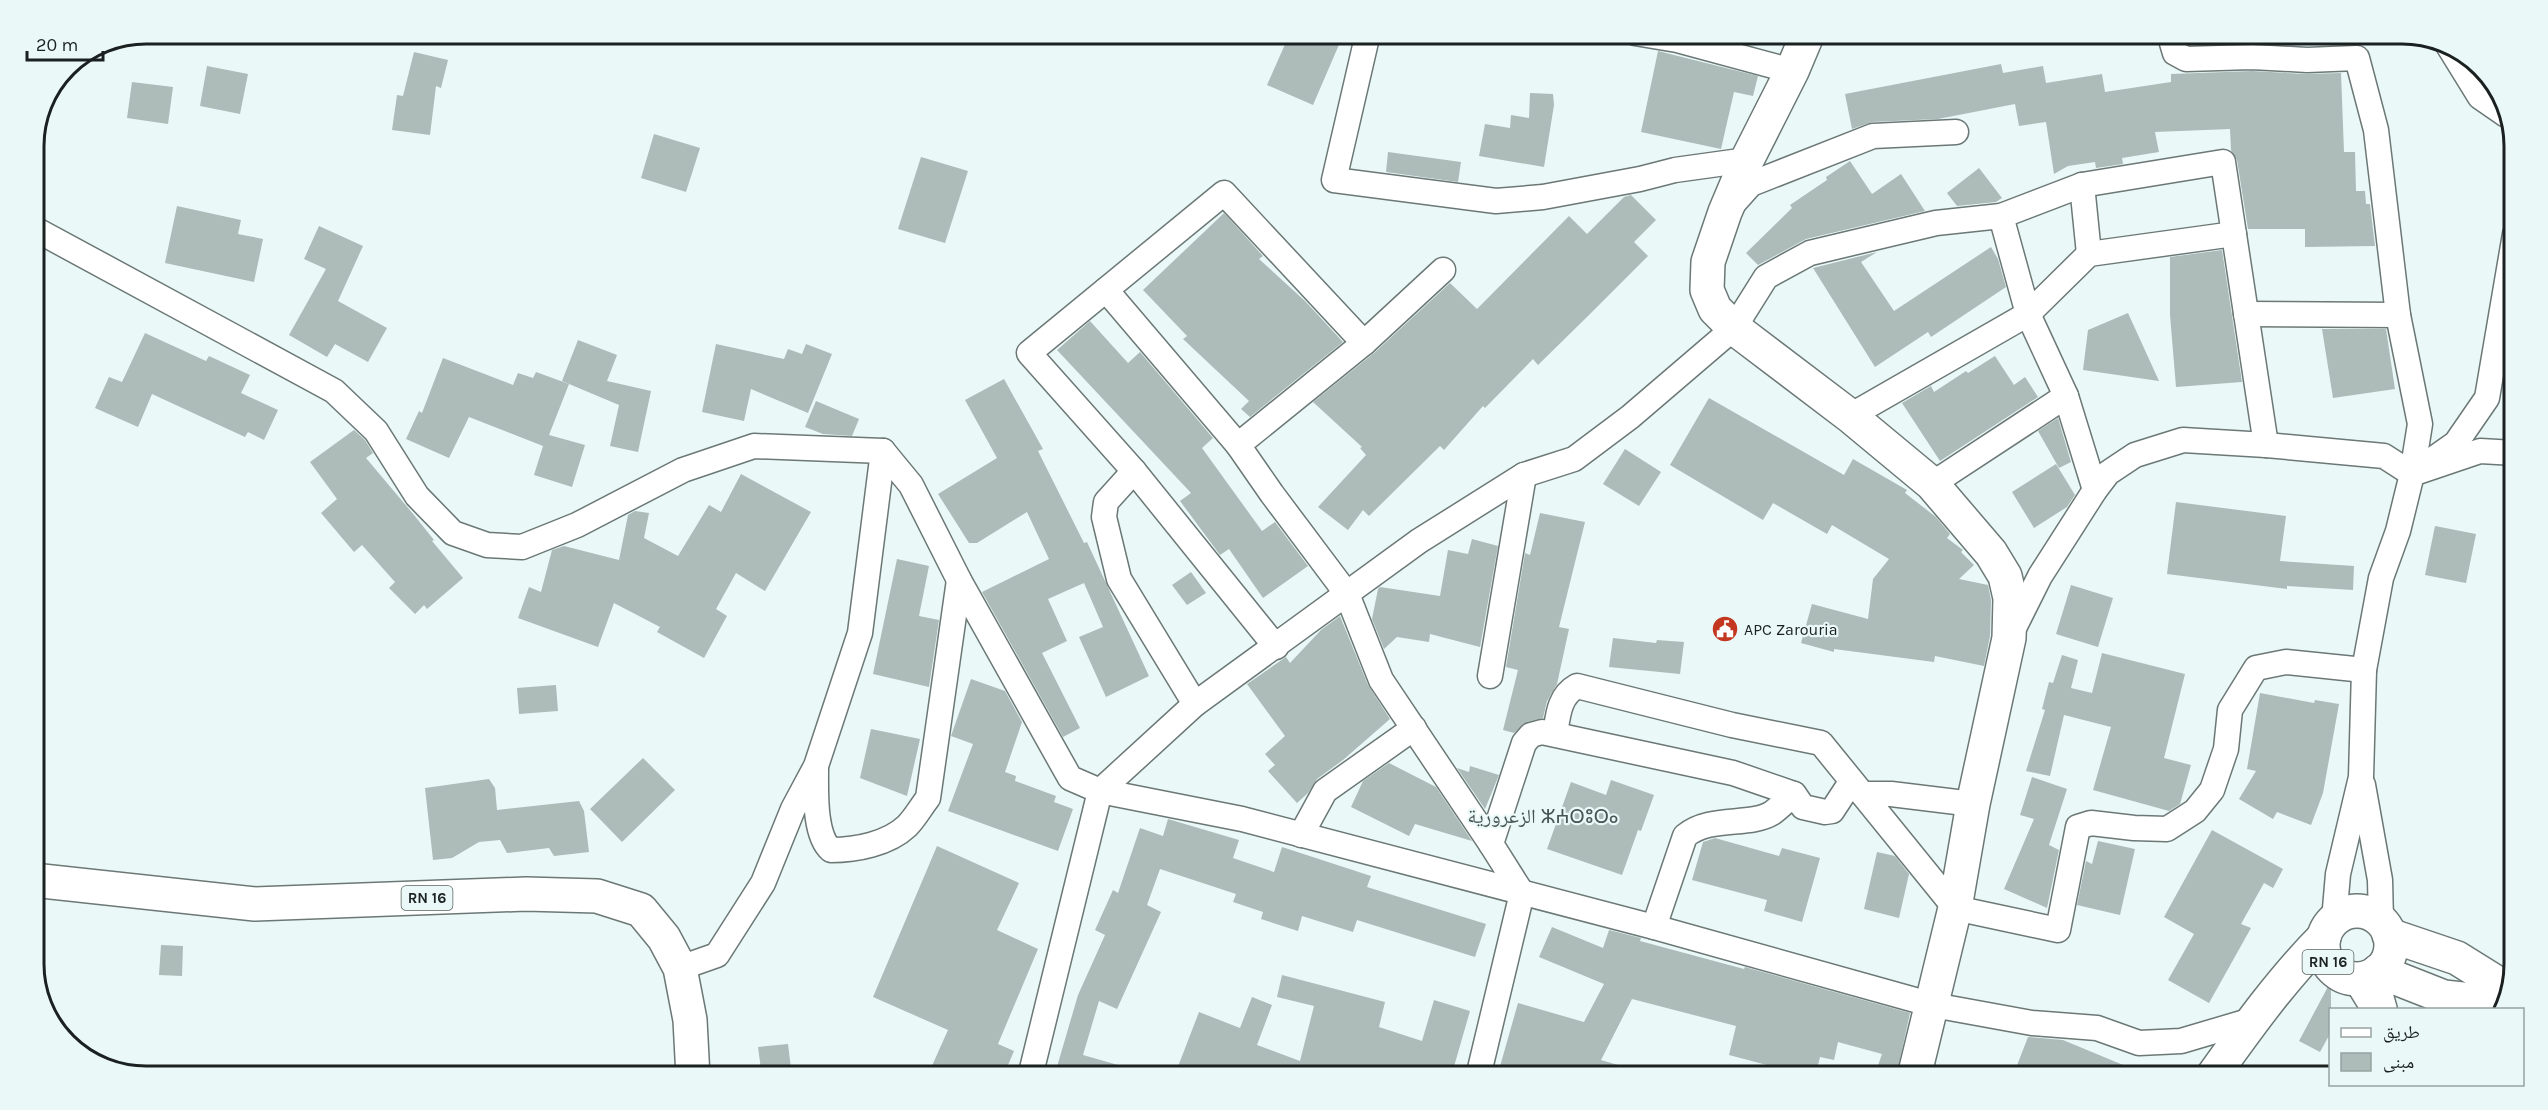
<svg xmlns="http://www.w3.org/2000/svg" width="2548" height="1110" font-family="Karla,'Noto Naskh Arabic','Noto Sans Tifinagh',sans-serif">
  <rect width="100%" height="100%" fill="#eaf9f7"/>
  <g fill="#adbbb9">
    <polygon points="1290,33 1344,33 1313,105 1267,85"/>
    <polygon points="1658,51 1758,76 1753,96 1734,92 1721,149 1641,132"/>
    <polygon points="414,52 448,60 441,88 436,86 430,135 392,130 397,95 403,96"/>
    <polygon points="2001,64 2003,73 2043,66 2046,83 2102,74 2105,92 2171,82 2171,74 2252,71 2306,74 2341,73 2344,152 2355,152 2356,191 2365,191 2366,204 2370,204 2375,246 2305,247 2305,229 2248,229 2237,160 2231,150 2230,129 2155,132 2159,152 2122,158 2123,164 2096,168 2095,162 2068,166 2054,174 2046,122 2019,126 2015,104 1938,119 1872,122 1852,129 1845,94"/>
    <polygon points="207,66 248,74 240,114 200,106"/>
    <polygon points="132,82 173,87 168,124 127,118"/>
    <polygon points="1530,93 1553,94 1554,105 1544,167 1479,156 1485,124 1510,128 1511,115 1529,118"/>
    <polygon points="654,134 700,148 686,192 641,178"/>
    <polygon points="1388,152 1461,162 1458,182 1386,172"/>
    <polygon points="921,157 968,171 945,243 898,229"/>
    <polygon points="1850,161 1872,194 1901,174 1925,211 1806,239 1758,265 1746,253 1792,208 1790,205 1827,180 1826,177"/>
    <polygon points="1979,168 2002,198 1996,202 1957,206 1947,193"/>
    <polygon points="1631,195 1656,220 1634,242 1648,256 1589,315 1538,365 1533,359 1485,408 1483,406 1444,450 1440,446 1369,516 1363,510 1348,530 1318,507 1366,455 1360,448 1362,447 1313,402 1374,353 1450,283 1477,309 1569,216 1587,234 1624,197"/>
    <polygon points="177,206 241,220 238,234 263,239 254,282 165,263"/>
    <polygon points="1224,213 1263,256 1259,259 1305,301 1343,342 1250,417 1241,409 1249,401 1183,339 1187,336 1143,290"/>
    <polygon points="319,226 363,246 338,301 387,328 368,362 335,344 327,357 289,335 326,269 304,259"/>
    <polygon points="1991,247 1998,259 2006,287 1931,337 1928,332 1875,367 1813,268 1877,252 1861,262 1894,311"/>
    <polygon points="2222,250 2242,382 2176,387 2170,315 2170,257"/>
    <polygon points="2128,313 2159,381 2083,370 2088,330"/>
    <polygon points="1090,321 1128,363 1140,352 1213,438 1202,448 1262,531 1275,522 1308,566 1263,598 1229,549 1220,555 1180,501 1191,493 1057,350"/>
    <polygon points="2322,329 2386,329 2395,389 2333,398"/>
    <polygon points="145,333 206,361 209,356 250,375 241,393 278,410 264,440 248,432 245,437 152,394 138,427 95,408 109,377 122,382"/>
    <polygon points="578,340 617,355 607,381 651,391 638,452 610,446 619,405 562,381"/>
    <polygon points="716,344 784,359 788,349 802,354 806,344 832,354 808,413 751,389 744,421 702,412"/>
    <polygon points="1995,356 2014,385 2025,377 2038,397 1940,461 1902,403 1931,386 1934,392 1966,371 1968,373"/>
    <polygon points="443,358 513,385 518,373 533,378 536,372 569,384 549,435 585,445 572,487 534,475 543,446 469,417 449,458 406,439 419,411 422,413"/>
    <polygon points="1004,379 1043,449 1038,451 1084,543 1087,542 1149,676 1106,697 1079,637 1103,627 1084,583 1048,599 1067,641 1042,653 1080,728 1063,737 982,592 1049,559 1027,512 977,543 969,543 938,494 997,458 965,400"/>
    <polygon points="1709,398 1844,475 1853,459 1907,490 1905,493 1936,517 1950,534 1947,538 1963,550 1961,552 1974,565 1959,579 1988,585 1991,600 1990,636 1984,666 1935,656 1934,662 1834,649 1834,652 1801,643 1812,604 1868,619 1873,579 1889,559 1832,525 1827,534 1773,503 1763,520 1670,465"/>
    <polygon points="816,401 859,419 852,436 823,434 805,427"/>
    <polygon points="2058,418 2071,462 2059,468 2038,431"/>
    <polygon points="354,430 365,440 373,453 366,458 414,515 434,540 432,541 463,578 427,609 424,605 415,614 389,588 395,582 362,545 354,552 321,513 337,499 310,462"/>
    <polygon points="1625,449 1661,472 1639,506 1603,484"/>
    <polygon points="2056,464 2075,495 2067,507 2034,528 2012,492"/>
    <polygon points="741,474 811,512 765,591 736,573 716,609 727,616 704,658 657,632 660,627 614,603 598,647 518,618 529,587 541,592 552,550 564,546 619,560 628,515 635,511 649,513 644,538 678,556 709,505 721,512"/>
    <polygon points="2176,502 2286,516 2280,561 2354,566 2353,590 2287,586 2287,589 2167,574"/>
    <polygon points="1540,513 1585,522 1559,627 1569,629 1557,684 1547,701 1543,718 1527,722 1514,733 1503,730 1518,670 1506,667 1525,553 1530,555"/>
    <polygon points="2435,526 2476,534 2466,583 2425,575"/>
    <polygon points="1472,539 1498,546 1480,647 1430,634 1429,642 1397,637 1384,649 1372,619 1378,589 1380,587 1440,596 1448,550 1468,554"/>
    <polygon points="897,559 929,566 919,616 939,620 929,687 873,674"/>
    <polygon points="1191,572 1206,593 1187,605 1172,585"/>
    <polygon points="2071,585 2113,598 2098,647 2056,634"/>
    <polygon points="1340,616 1368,685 1390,719 1343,760 1317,779 1308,793 1297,803 1268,771 1275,765 1265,754 1285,736 1247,684 1286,657 1290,663 1321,630"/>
    <polygon points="1613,638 1656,643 1657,640 1684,642 1680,674 1609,667"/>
    <polygon points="2102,653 2185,674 2164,758 2191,765 2180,804 2169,811 2093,790 2111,727 2064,715 2050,776 2026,771 2045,710 2042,709 2049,682 2053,683 2062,655 2078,660 2071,688 2092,693"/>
    <polygon points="971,679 1005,691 1022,722 1005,772 1016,776 1015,781 1056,796 1054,802 1073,809 1058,851 948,811 973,744 951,736"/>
    <polygon points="556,685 558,711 519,714 517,688"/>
    <polygon points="2260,693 2314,703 2315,700 2339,704 2323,793 2311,825 2277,812 2273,819 2239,799 2256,771 2247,769"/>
    <polygon points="871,729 920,739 907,796 860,778"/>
    <polygon points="643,758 675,790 622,842 590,809"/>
    <polygon points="1389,763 1436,787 1472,841 1415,824 1409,836 1351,807 1363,781"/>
    <polygon points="1470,766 1499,775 1485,809 1457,768 1469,772"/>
    <polygon points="2032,777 2067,789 2049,845 2059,850 2047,908 2004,889 2034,819 2020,815"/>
    <polygon points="489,779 495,788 497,810 579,801 584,811 589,852 554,856 549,848 507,853 500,840 479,842 452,858 433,860 425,788"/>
    <polygon points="1611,780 1654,795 1641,831 1638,830 1622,875 1547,849 1571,782 1606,795"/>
    <polygon points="1168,819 1239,840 1233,858 1274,872 1282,847 1371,876 1367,887 1486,924 1475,957 1357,920 1353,932 1302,916 1298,931 1261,919 1263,912 1233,902 1236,894 1160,869 1147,905 1161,912 1117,1009 1099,1001 1083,1055 1139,1071 1138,1077 1054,1077 1078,995 1105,935 1095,930 1113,890 1118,893 1140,828 1163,836"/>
    <polygon points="2212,830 2283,869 2273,888 2264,883 2241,924 2251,928 2209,1003 2168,980 2194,934 2164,917"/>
    <polygon points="1715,838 1779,856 1782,848 1820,858 1802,922 1764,911 1767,900 1692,880 1703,842"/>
    <polygon points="2098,841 2135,849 2120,915 2077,905 2086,861 2092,864"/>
    <polygon points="937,846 1019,883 997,930 1038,949 998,1044 1014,1051 1003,1077 927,1077 948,1030 873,997"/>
    <polygon points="1877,852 1895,856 1909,874 1899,918 1864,909"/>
    <polygon points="1552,927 1603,948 1609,930 1641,938 1640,941 1744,969 1745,967 1910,1013 1896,1077 1874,1077 1882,1054 1838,1042 1834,1060 1820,1057 1815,1077 1792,1077 1793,1072 1729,1055 1736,1026 1632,999 1601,1060 1638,1071 1638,1077 1497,1077 1518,1003 1584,1022 1604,984 1539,957"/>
    <polygon points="161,945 183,946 182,976 159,975"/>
    <polygon points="1282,975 1385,1002 1379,1027 1422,1041 1434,1000 1470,1011 1451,1077 1174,1077 1199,1012 1240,1028 1252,997 1272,1005 1257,1045 1300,1061 1314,1006 1277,997"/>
    <polygon points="2331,981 2331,1032 2320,1052 2299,1041"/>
    <polygon points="2028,1037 2063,1040 2152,1077 2037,1077 2016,1068"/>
    <polygon points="788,1044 792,1077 762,1077 758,1047"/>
  </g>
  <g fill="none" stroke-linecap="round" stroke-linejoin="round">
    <defs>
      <g id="minor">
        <polyline points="1368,33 1334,180 1496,201 1543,197 1640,179 1675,170 1747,160"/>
        <polyline points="1635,33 1677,40 1792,71"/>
        <polyline points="2169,33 2175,53 2186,59 2252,57 2307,60 2357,58 2376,130 2398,315 2420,424 2412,474"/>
        <polyline points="2446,42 2480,97 2506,115"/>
        <polyline points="2082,185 2089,254"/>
        <polyline points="1733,204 1751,184 1873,136 1956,132"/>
        <polyline points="2001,216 2028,314 2066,396 2095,490"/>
        <polyline points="33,228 334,391 376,431 417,496 453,533 487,545 522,547 577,525 683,470 754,446 883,451 860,633 816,766 793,809 763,883 717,955 680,968"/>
        <polyline points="1106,290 1238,445"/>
        <polyline points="2246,314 2398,315"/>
        <polyline points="1364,343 1443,270"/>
        <polyline points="1850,416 2028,314 2089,254 2234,234"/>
        <polyline points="883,451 911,485 959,580 1070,778 1100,791 1242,819 1654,927 1933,1005 2032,1023 2097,1028 2139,1043 2181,1041 2252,1020"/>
        <polyline points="1134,471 1106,502 1104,517 1119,579 1195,704"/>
        <polyline points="1932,484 2066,396"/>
        <polyline points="2011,634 2040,576 2095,490 2108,473 2135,455 2183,440 2266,445 2384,456 2412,474 2480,451 2515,453"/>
        <polyline points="1276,647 1134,471 1029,353 1224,193 1364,343 1238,445 1272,494 1347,594 1381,680 1491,844"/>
        <polyline points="1490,676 1524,475"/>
        <path d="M1555 734C1558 715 1559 696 1577 686L1732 725 1821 743 1955 908 2058 930 2078 827 2091 823 2134 828 2167 829 2195 811 2212 790 2226 749 2230 710 2256 668 2286 662 2364 670"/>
        <path d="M816 770C816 792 814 835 831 850 856 850 888 844 907 826 915 818 921 807 928 798L959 580"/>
        <polyline points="2363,785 2380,880 2381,921"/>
        <polyline points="1863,794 1891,794 1973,804"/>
        <polyline points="1301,835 1325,791 1414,728"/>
        <polyline points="2334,920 2338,874 2361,777 2364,670 2381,578 2398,531 2412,474 2456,443 2487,398 2515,234"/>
        <path d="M1654 927 1685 836C1710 815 1749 827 1772 813 1779 808 1787 800 1794 794"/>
        <polyline points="2375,974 2385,1010"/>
        <polyline points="2355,979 2374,1010"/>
        <polyline points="1030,1077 1100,791 1195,704 1419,541 1524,475 1574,459 1630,417 1734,328 1766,277 1810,253 1936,223 2001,216 2082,185 2223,162 2266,445"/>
        <polyline points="1478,1077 1522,893 1491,844 1524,743 1531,735 1542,732 1733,773 1794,794 1803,807 1825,812 1832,811 1851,782"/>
      </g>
      <polyline id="secondary" points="1808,33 1792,71 1747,160 1725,212 1708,262 1707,290 1715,309 1734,328 1850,416 1932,484 1991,553 2005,576 2010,598 2009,638 1973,804 1955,908 1914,1077"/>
      <g id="primary">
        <polyline points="33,880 255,904 526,894 597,896 641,910 664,938 680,968 690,1020 693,1077"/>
        <circle cx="2357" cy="945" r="34"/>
        <polyline points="2389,935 2457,958 2510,991"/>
        <polyline points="2378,971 2444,997 2507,1004"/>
        <path d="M2212 1077C2247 1028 2282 979 2324 937"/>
      </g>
    </defs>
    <use href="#minor" stroke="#6b7876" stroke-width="27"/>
    <use href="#secondary" stroke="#6b7876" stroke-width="36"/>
    <use href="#primary" stroke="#6b7876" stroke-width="36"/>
    <use href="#minor" stroke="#fff" stroke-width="24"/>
    <use href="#secondary" stroke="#fff" stroke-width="33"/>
    <use href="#primary" stroke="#fff" stroke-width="33"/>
  </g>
  <defs>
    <symbol id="civic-disc" viewBox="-11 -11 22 22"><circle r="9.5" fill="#c33721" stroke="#eaf9f7"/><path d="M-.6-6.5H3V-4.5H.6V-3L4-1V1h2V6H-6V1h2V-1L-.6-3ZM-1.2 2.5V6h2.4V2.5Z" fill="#fff"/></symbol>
  </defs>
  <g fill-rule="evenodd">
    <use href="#civic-disc" x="1710" y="614" width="30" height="30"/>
  </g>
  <g text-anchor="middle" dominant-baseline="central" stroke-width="4.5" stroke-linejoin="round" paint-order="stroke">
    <g fill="#eaf9f7" stroke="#596260" stroke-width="1.5">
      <rect x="401.5" y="886" width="51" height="24" rx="4.5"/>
      <rect x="2302.5" y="950" width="51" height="24" rx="4.5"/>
    </g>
    <g font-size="15" font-weight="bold" fill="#1b2120">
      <text x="427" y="898">RN 16</text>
      <text x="2328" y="962">RN 16</text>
    </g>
    <g font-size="16" fill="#1b2120" stroke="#eaf9f7" text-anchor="start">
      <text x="1744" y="629">APC Zarouria</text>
    </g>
    <g font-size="20" fill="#485553" stroke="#eaf9f7">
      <text x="1543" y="816">الزعرورية ⵣⵄⵔⵓⵔⴰ</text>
    </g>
  </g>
  <path d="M0 0H2548V1110H0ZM146 44H2402A102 102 0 0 1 2504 146V964A102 102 0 0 1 2402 1066H146A102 102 0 0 1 44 964V146A102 102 0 0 1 146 44Z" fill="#eaf9f7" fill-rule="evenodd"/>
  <path fill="none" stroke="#1b2120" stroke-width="3" d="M146 44H2402A102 102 0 0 1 2504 146V964A102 102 0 0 1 2402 1066H146A102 102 0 0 1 44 964V146A102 102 0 0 1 146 44Z"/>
  <rect x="2329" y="1008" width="195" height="78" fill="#eaf9f7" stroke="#97a3a1" stroke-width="1.5"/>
  <rect x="2341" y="1028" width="30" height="9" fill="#ffffff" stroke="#97a3a1" stroke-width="1.5"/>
  <text x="2383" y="1038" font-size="18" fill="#1b2120">طريق</text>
  <rect x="2341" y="1053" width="30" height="18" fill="#adbbb9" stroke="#97a3a1" stroke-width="1.5"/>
  <text x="2383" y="1068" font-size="18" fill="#1b2120">مبنى</text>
  <path d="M27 51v9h76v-9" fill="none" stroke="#1b2120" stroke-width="3"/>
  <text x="36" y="51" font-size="18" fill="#1b2120" stroke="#eaf9f7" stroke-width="4.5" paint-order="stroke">20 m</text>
</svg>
